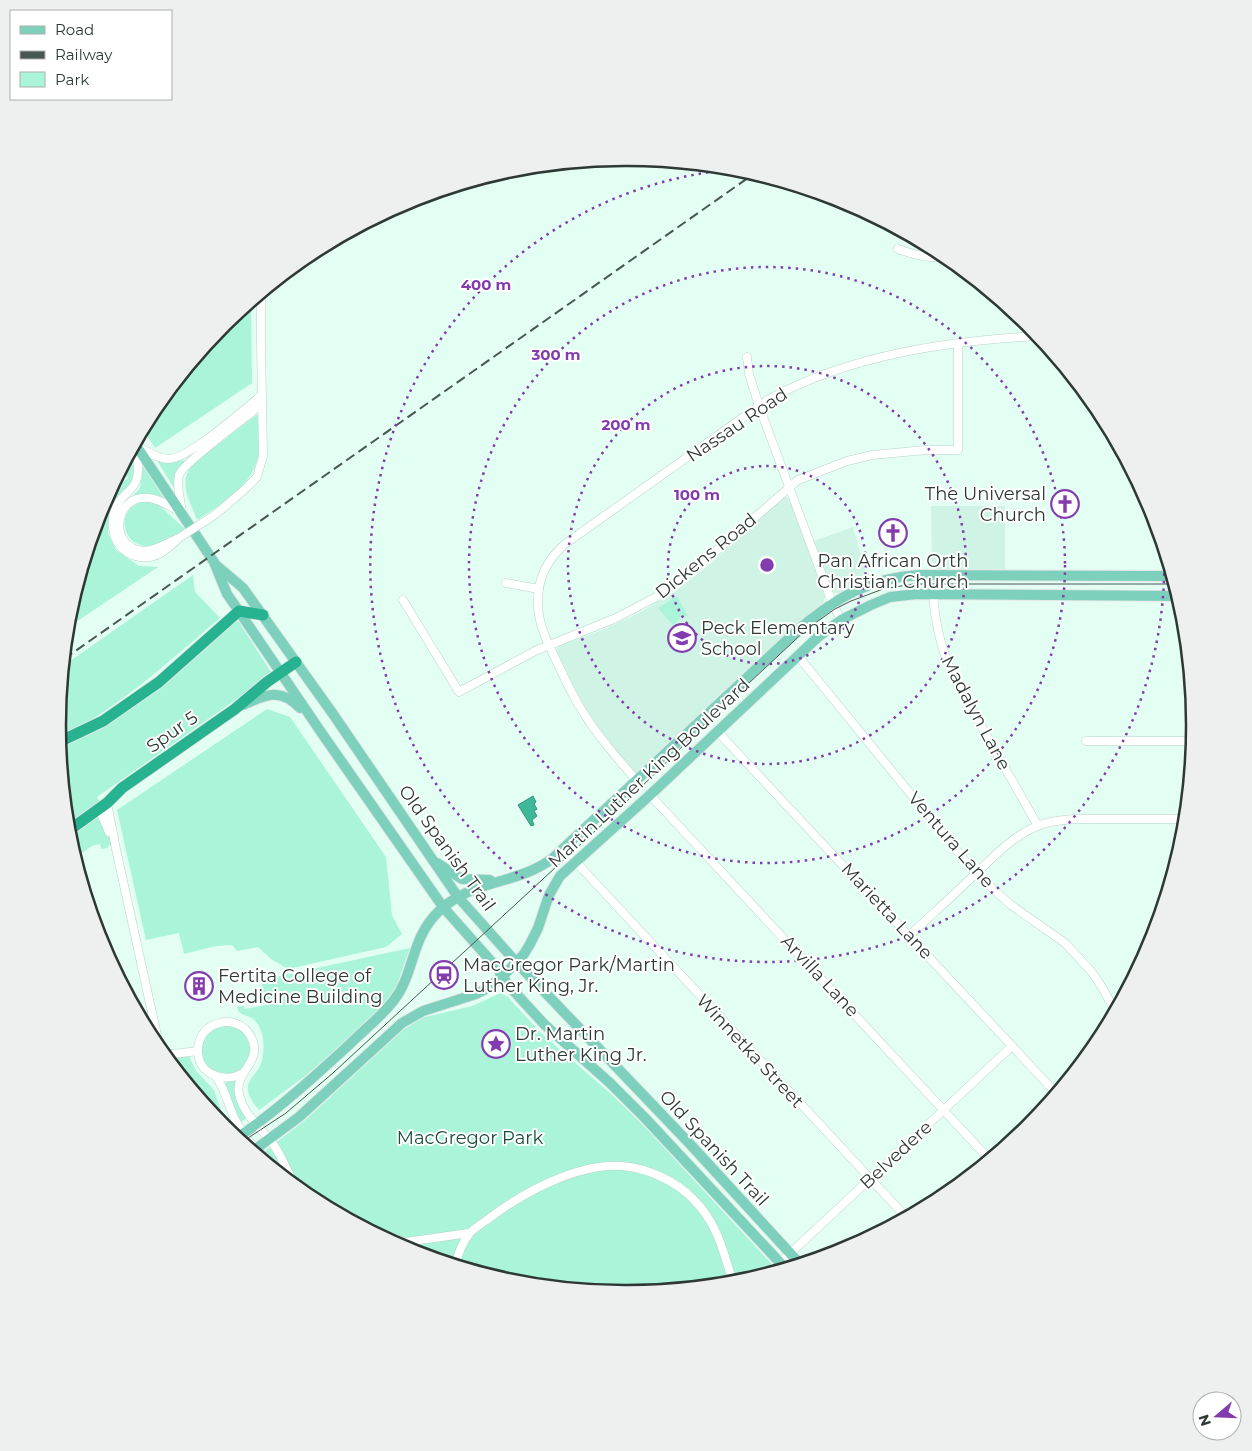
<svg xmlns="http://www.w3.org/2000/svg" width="1252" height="1451" font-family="Montserrat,sans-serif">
  <rect width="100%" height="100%" fill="#e3fff4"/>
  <g fill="#cff3e5">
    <polygon points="786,497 790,500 825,596 823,603 641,771 637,773 633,771 602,732 580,700 556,651 557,649 559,646 600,631 637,614 676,591 716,559 782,498"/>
    <polygon points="931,506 1005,506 1005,571 932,570"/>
    <polygon points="853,527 868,581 839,593 834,593 831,589 814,541"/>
  </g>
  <g fill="#aaf4da">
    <polygon points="251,301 252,383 155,448 143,429 153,409 224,323"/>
    <path d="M256 415H259C259 426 260 438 259 450 256 484 223 503 197 520 190 500 177 483 193 464Z"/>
    <polygon points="129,456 133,464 136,475 129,490 116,499 109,516 108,533 116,550 139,566 158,567 67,628 68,614 101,508 109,493 128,478 122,468"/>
    <path d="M156 459 168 463 185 460C178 469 176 476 176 487L174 488Z"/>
    <path d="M143 467H145L164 498C152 493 145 493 133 496L140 488Z"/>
    <path d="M149 500 160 506 185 529C175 535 161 545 149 546 122 548 111 506 149 500Z"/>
    <path d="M193 575 195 592 220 618C169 661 119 708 59 738L58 725 63 666Z"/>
    <polygon points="677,596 688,616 682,616 673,625 658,608"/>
    <polygon points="236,621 239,622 271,672 271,675 97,797 100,802 67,825 60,748 91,732 169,681"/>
    <polygon points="267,709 290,717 386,857 392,915 402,934 386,947 288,969 271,959 258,947 237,951 232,945 216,946 184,954 179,933 146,940 117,810"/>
    <polygon points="96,817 104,821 112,844 110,847 110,845 108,846 108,848 101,849 100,844 92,846 75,858 68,836"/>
    <path d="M410 948 394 993 382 1009 304 1077 259 1110C254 1104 249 1098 248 1090 247 1080 256 1074 260 1066 266 1053 265 1028 253 1019 249 1016 243 1015 239 1012L237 1007 244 1006 245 1009 266 1005 261 980Z"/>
    <polygon points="501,993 508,997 541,1033 611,1094 644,1126 778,1271 737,1283 626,1294 515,1283 408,1251 310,1198 258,1156 303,1122 403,1030 421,1018 472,1006"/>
    <circle cx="226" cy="1050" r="25"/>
    <polygon points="189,1056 196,1071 214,1090 224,1119 235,1134 233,1135 224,1127 168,1059"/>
    <path d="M234 1080 236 1083C233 1097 240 1106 247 1118L241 1122 237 1115 225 1084 227 1081Z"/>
  </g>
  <polygon fill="#3fb897" stroke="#3a927a" points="533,796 536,802 534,804 537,809 534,811 537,816 532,820 534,825 531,826 518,805"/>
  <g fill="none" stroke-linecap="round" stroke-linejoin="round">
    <defs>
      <g id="minor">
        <path d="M898 249C914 255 929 259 947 257"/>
        <polyline points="747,357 749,374 759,406 832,602 841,620"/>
        <path d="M182 513C181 501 176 486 179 475 183 463 249 415 262 404"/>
        <polyline points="216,514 243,491 257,477 263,456 261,344 261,293"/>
        <path d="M179 538C167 550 153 562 135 556 112 548 107 521 119 502 124 494 133 490 136 481 140 471 137 457 136 446 146 451 158 459 169 459 190 458 243 410 262 395"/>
        <path d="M177 539C167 543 155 551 144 551 107 549 114 493 149 498 160 499 171 507 180 512"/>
        <polyline points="506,583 539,589"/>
        <path d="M933 593C935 624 941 651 955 680L1038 826"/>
        <polyline points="403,600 459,692 535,651 616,618 656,597 707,559 798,480 847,461 872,455 926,450 958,450 958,344"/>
        <polyline points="798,656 976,874 1011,905 1065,943 1091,971 1103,989 1115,1011"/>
        <polyline points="717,731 1056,1093"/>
        <polyline points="1086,741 1193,741"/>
        <path d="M637 781C617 758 597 735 581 709 571 693 563 675 555 658 546 640 537 620 538 600 538 577 549 558 565 544L769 399C851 355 946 341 1038 336"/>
        <polyline points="650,795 989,1159"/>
        <polyline points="107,803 116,849 160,1049"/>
        <polyline points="99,809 109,832"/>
        <polyline points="575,861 906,1217"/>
        <polyline points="1160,913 1160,906 1163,903"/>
        <path d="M910 935C931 915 953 896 974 875 994 857 1011 837 1037 826 1049 821 1062 820 1074 819H1185"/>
        <polyline points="165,1055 198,1051"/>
        <path d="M243 1073C224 1084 198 1074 198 1051 197 1021 238 1011 251 1037 264 1062 234 1071 239 1094 243 1114 261 1128 273 1144 281 1155 286 1169 293 1181"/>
        <path d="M216 1077C227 1091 228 1108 237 1123 243 1133 251 1145 260 1153 274 1167 290 1178 303 1192"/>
        <polyline points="377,1234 406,1242 416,1253"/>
        <polyline points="406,1242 469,1233"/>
        <polyline points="780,1263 1012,1046"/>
        <path d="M455 1265C458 1255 462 1242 469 1234 474 1228 481 1224 487 1220 522 1193 577 1163 622 1166 647 1168 676 1181 693 1199 717 1222 724 1253 733 1283"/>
      </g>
      <g id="major">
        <polyline points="135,444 214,562 227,594 234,604 323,735 443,907 498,969 508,985 545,1025 610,1083 645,1118 785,1268"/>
        <polyline points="216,565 243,588 333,714 458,897 516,962 690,1144 800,1264"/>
        <path d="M243 705C265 695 280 687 300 708"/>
        <polyline points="437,863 462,879 490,880"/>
        <path d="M237 1138C278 1110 315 1076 351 1043 365 1029 382 1016 394 1000 415 973 410 940 438 912 471 879 518 885 553 858L800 628C838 597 869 578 919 575L1172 576"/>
        <polyline points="253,1151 299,1117 402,1023 423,1011 476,994 486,989 503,976 524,954 530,944 538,928 549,895 560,876 650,795 818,637 841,620 871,605 890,597 917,594 1178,596"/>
      </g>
      <g id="highway">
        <polyline points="59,742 103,721 159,682 239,611 263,615"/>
        <polyline points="68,831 107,803 122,788 235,709 267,682 296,662"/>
      </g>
    </defs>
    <use href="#minor" stroke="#b8d3c9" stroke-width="9"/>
    <use href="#major" stroke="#e6e7e7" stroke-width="12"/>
    <use href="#highway" stroke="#e6e7e7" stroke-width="13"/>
    <use href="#minor" stroke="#fff" stroke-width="8"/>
    <use href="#major" stroke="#7dd1bc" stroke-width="10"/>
    <use href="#highway" stroke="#27b38f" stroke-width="11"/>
    <polyline stroke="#495752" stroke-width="1" points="242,1142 286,1113 333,1073 622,806 706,723 808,628 835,609 851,601 883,589 913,584 1174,584"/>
    <polyline stroke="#495752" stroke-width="2" stroke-dasharray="10 5" stroke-linecap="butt" points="64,659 755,173"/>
    <defs>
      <polyline id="minor-bridge" points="179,538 216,514"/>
    </defs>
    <use href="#minor-bridge" stroke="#b8d3c9" stroke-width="9" stroke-linecap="butt"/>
    <use href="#minor-bridge" stroke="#fff" stroke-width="8"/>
  </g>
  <g fill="none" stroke="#833cae" stroke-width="2.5" stroke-dasharray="2.5 5">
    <circle cx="767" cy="565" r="99"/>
    <circle cx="767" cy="565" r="199"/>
    <circle cx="767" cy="565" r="298"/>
    <path d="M1164 551A397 397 0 1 1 739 169"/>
  </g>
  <defs>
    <symbol id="church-ring" viewBox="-11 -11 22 22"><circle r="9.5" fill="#fff" stroke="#833cae" stroke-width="1.5"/><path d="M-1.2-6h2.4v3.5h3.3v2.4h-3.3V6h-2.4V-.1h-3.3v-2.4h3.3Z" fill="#833cae"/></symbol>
    <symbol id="school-ring" viewBox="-11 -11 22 22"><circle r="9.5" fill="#fff" stroke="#833cae" stroke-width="1.5"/><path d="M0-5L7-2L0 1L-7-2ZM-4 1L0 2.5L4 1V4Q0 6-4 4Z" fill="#833cae"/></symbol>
    <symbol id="station-ring" viewBox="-11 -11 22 22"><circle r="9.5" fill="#fff" stroke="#833cae" stroke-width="1.5"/><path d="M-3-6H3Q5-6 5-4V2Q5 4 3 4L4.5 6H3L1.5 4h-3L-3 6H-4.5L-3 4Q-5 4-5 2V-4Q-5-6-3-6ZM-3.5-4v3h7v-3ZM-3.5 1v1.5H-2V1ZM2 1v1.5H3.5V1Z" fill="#833cae"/></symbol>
    <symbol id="building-ring" viewBox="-11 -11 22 22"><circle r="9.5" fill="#fff" stroke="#833cae" stroke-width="1.5"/><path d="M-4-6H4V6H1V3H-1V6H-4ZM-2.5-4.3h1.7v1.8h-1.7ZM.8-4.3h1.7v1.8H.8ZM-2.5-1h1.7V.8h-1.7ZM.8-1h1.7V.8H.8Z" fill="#833cae"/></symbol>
    <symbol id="sight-ring" viewBox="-11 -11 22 22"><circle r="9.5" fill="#fff" stroke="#833cae" stroke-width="1.5"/><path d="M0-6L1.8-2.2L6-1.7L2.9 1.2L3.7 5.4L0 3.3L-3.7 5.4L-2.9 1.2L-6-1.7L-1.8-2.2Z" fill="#833cae"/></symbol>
  </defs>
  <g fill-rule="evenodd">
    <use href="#church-ring" x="1049" y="488" width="32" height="32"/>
    <use href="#church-ring" x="877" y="517" width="32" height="32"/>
    <use href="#school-ring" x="666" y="622" width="32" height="32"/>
    <use href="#station-ring" x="428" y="959" width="32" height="32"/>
    <use href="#building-ring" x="183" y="970" width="32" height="32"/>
    <use href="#sight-ring" x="480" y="1028" width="32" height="32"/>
  </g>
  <g text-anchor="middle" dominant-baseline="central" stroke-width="4" stroke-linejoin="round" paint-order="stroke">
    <g font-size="18" fill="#2e3935" stroke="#fff">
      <text transform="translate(737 425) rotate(-34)">Nassau Road</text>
      <text transform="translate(706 556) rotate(-39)">Dickens Road</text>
      <text transform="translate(976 713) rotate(62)">Madalyn Lane</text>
      <text transform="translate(172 732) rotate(-35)">Spur 5</text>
      <text transform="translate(649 773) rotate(-43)">Martin Luther King Boulevard</text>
      <text transform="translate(951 840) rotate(49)">Ventura Lane</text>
      <text transform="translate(447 848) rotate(54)">Old Spanish Trail</text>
      <text transform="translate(887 911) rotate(47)">Marietta Lane</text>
      <text transform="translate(820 976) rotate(47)">Arvilla Lane</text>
      <text transform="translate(750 1051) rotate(47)">Winnetka Street</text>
      <text transform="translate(714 1148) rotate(47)">Old Spanish Trail</text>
      <text transform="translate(896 1155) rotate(-43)">Belvedere</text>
    </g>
    <g font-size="18" fill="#2e3935" stroke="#fff" text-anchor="start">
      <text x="1046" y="494" text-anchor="end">The Universal<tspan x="1046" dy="21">Church</tspan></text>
      <text x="893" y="561" text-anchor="middle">Pan African Orth<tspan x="893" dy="21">Christian Church</tspan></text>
      <text x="701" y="628">Peck Elementary<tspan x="701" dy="21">School</tspan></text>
      <text x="463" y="965">MacGregor Park/Martin<tspan x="463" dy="21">Luther King, Jr.</tspan></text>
      <text x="218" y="976">Fertita College of<tspan x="218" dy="21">Medicine Building</tspan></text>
      <text x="515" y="1034">Dr. Martin<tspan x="515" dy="21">Luther King Jr.</tspan></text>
    </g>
    <g font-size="18" fill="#1b4c3e" stroke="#fff">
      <text x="470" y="1138">MacGregor Park</text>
    </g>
  </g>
  <path d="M0 0H1252V1451H0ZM625 166H627A559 559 0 0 1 1186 725V726A559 559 0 0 1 627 1285H625A559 559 0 0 1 66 726V725A559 559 0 0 1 625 166Z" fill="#eeefef" fill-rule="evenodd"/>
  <path fill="none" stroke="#2e3935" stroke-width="2.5" d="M625 166H627A559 559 0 0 1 1186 725V726A559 559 0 0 1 627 1285H625A559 559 0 0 1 66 726V725A559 559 0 0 1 625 166Z"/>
  <circle cx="767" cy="565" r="8" fill="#833cae" stroke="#fff" stroke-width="2.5"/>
  <g font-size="15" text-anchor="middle" font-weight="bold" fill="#833cae" stroke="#fff" stroke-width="4" stroke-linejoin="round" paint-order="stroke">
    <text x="486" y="290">400 m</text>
    <text x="556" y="360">300 m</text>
    <text x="626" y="430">200 m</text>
    <text x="697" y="500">100 m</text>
  </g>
  <rect x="10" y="10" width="162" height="90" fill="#ffffff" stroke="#abb0ae"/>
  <rect x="20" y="26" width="25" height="8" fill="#7dd1bc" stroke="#abb0ae"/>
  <text x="55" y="35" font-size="15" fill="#2e3935">Road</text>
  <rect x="20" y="51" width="25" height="8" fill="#495752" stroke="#abb0ae"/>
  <text x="55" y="60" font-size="15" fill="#2e3935">Railway</text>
  <rect x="20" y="72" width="25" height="15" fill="#aaf4da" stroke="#abb0ae"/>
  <text x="55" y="85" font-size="15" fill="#2e3935">Park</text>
  <g transform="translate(1217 1416) rotate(251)"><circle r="24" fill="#ffffff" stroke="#abb0ae"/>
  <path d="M0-4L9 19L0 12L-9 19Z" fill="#833cae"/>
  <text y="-8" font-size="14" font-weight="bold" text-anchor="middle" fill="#2e3935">N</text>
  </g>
</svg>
